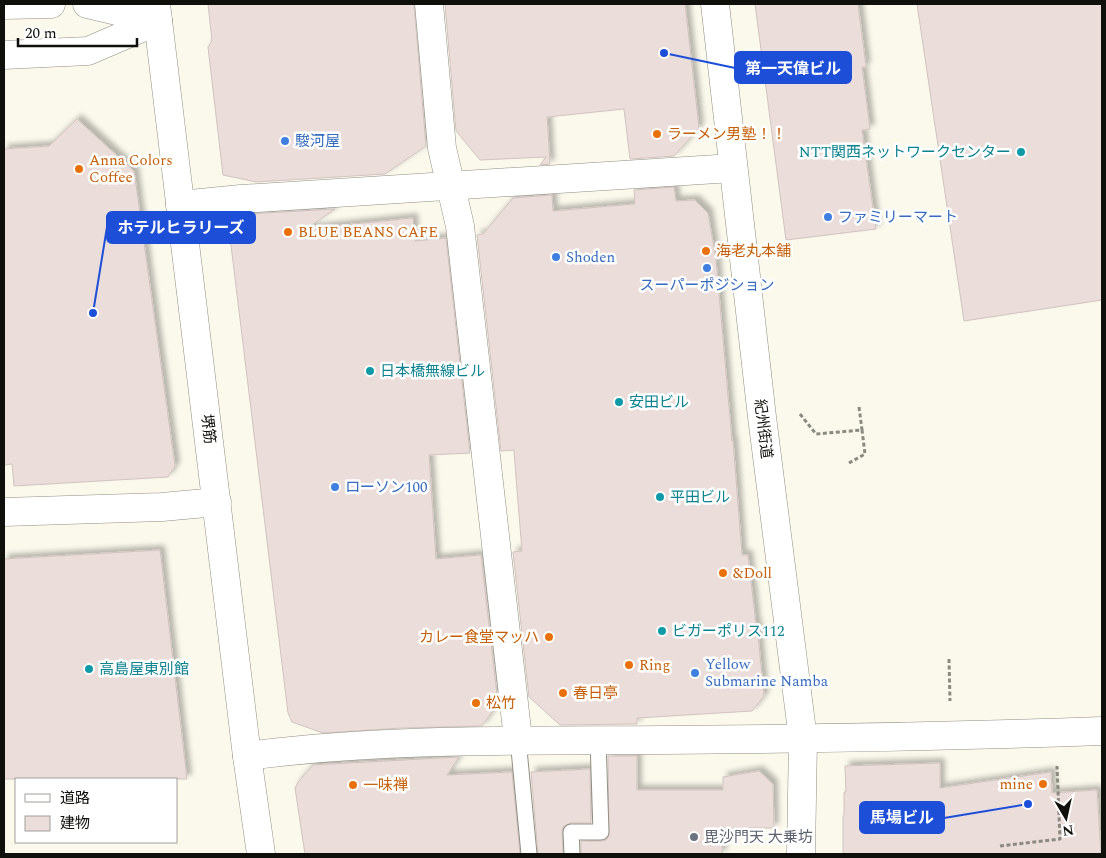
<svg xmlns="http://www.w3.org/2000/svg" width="1106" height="858" font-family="Spectral,'Noto Sans JP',serif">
  <defs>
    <filter id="shadow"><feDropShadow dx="4.5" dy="-4.5" stdDeviation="2.5" flood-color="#0004"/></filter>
  </defs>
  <rect width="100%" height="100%" fill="#fbf9ec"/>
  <g fill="#ebddd9" stroke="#d1c3c0" filter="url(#shadow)">
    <polygon points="208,4 414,4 426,146 385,174 256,182 223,175 208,47 212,41"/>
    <polygon points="445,4 685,4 699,128 674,156 630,159 624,109 547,117 550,164 540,165 546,157 480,160 456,131"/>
    <polygon points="755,4 858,4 866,67 862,67 870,129 862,130 876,229 786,240"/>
    <polygon points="917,4 1102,4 1102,300 964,321"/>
    <polygon points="77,119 134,171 175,466 168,477 14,486 12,464 4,465 4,149 49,146"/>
    <polygon points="674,187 676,201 695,200 708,213 716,260 732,441 733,441 742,555 748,555 756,625 757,625 764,696 752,711 637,718 637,724 560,725 529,697 513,552 522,551 514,452 514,450 501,451 477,235 483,234 513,198 552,195 553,211 635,204 634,190"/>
    <polygon points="335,209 306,229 413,218 415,241 446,238 470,453 429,455 436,559 481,555 498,703 482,726 402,728 323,733 292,722 288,713 230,237 234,227 247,214"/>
    <polygon points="160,550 187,779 4,779 4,559"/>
    <polygon points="608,756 637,756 637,790 723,790 723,777 759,771 773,784 774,828 723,828 722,854 581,854 581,841 602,841 606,840 609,836"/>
    <polygon points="459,757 447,775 512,772 520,854 305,854 295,788 298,782 313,765"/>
    <polygon points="940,763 940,788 1051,772 1052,793 1097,790 1101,854 843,854 843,816 844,816 844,792 846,792 845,766"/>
    <polygon points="590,769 591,823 570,823 563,827 562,832 563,854 538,854 531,772"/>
  </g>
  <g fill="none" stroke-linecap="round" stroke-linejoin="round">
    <defs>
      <g id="lane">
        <polyline points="518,739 529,854"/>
        <polyline points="572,854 571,832 601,832 598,740"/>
      </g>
      <g id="street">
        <polyline points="429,4 442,148 460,226 518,739"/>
        <polyline points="180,205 241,199 733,168"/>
        <polyline points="4,512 162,507 217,502"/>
        <path d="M247 756C385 738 525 741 664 740 810 739 956 736 1102 731"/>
      </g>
      <g id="secondary">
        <polyline points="87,4 158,21"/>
        <polyline points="156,4 247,756 261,854"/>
        <polyline points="715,4 762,417 803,739 801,854"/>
        <polyline points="4,5 51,4"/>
        <polyline points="4,55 88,51 158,21"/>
      </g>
    </defs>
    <use href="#lane" stroke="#918f84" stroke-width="17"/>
    <use href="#street" stroke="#918f84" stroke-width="29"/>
    <use href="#secondary" stroke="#918f84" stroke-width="29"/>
    <g stroke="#8b8a81" stroke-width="3" stroke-dasharray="4 2.5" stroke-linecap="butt">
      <polyline points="859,407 862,430"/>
      <polyline points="800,414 816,434 862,430 865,454 849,463"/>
      <polyline points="949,659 950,701"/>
      <polyline points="1000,846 1060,839 1057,766"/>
    </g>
    <use href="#lane" stroke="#fff" stroke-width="15"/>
    <use href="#street" stroke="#fff" stroke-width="28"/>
    <use href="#secondary" stroke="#fff" stroke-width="28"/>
  </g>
  <g fill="#e8710a" stroke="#fff" stroke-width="2">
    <circle cx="657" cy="134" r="5"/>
    <circle cx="79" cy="169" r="5"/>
    <circle cx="288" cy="232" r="5"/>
    <circle cx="706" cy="251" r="5"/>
    <circle cx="723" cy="573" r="5"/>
    <circle cx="549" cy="637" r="5"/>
    <circle cx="629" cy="665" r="5"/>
    <circle cx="563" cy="693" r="5"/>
    <circle cx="476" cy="703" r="5"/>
    <circle cx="1043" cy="784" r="5"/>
    <circle cx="353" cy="785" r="5"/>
  </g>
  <g fill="#3f7fe0" stroke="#fff" stroke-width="2">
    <circle cx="285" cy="141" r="5"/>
    <circle cx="828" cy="217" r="5"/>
    <circle cx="556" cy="257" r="5"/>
    <circle cx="707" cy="268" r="5"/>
    <circle cx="335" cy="487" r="5"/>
    <circle cx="695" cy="673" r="5"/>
  </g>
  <g fill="#0f9aa8" stroke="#fff" stroke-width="2">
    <circle cx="1021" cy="152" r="5"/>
    <circle cx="370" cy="371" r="5"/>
    <circle cx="619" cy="402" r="5"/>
    <circle cx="660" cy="497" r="5"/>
    <circle cx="662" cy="631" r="5"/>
    <circle cx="89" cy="669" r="5"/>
  </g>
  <circle fill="#6b7280" stroke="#fff" stroke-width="2" cx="694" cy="837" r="5"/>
  <g text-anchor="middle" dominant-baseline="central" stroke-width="5" stroke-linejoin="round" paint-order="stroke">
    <g font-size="15" fill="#c56008" stroke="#fff" text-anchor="start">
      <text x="667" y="134">ラーメン男塾！！</text>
      <text x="89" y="160">Anna Colors<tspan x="89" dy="17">Coffee</tspan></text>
      <text x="298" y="232">BLUE BEANS CAFE</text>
      <text x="716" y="251">海老丸本舗</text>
      <text x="733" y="573">&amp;Doll</text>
      <text x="539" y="637" text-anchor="end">カレー食堂マッハ</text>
      <text x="639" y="665">Ring</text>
      <text x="573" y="693">春日亭</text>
      <text x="486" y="703">松竹</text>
      <text x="1033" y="784" text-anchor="end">mine</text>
      <text x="363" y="785">一味禅</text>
    </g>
    <g font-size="15" fill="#366cbe" stroke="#fff" text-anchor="start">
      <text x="295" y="141">駿河屋</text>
      <text x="838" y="217">ファミリーマート</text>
      <text x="566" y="257">Shoden</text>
      <text x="707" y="285" text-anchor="middle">スーパーポジション</text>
      <text x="345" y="487">ローソン100</text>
      <text x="705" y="664">Yellow<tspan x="705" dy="17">Submarine Namba</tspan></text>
    </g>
    <g font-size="15" fill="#0d838f" stroke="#fff" text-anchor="start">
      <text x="1011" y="152" text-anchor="end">NTT関西ネットワークセンター</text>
      <text x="380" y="371">日本橋無線ビル</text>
      <text x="629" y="402">安田ビル</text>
      <text x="670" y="497">平田ビル</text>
      <text x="672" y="631">ビガーポリス112</text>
      <text x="99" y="669">高島屋東別館</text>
    </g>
    <g font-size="15" fill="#0f0f0b" stroke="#fff">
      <text transform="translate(208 429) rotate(83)">堺筋</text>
      <text transform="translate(763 429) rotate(83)">紀州街道</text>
    </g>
    <g font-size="15" fill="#5b616d" stroke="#fff" text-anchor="start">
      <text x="704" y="837">毘沙門天 大乗坊</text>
    </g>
  </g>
  <path fill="none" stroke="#1d4ed8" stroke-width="2" d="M664 53L735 68M93 313L107 227M1028 804L944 818"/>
  <g fill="#1d4ed8" stroke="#fff" stroke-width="2">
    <circle cx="664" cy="53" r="5"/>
    <circle cx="93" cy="313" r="5"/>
    <circle cx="1028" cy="804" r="5"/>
  </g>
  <g fill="#1d4ed8" stroke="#1d4ed8" stroke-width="2">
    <rect x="735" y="52" width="116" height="31" rx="5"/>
    <rect x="107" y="212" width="148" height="31" rx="5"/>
    <rect x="860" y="802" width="84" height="31" rx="5"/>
  </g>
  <g font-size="16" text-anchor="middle" font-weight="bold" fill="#fff">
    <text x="793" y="74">第一天偉ビル</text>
    <text x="181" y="233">ホテルヒラリーズ</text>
    <text x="902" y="823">馬場ビル</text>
  </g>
  <rect width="1106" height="858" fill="none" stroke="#0f0f0b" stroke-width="10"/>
  <rect x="15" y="778" width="162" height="65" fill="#ffffff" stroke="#9f9f9d"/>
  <rect x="25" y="794" width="25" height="8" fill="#ffffff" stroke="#9f9f9d"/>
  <text x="60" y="803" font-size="15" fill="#0f0f0b">道路</text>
  <rect x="25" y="816" width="25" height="15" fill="#ebddd9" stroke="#9f9f9d"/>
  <text x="60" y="828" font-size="15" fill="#0f0f0b">建物</text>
  <g transform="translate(1066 818) rotate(171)" stroke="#ffffff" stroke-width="4" paint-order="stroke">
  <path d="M0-4L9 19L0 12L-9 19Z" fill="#0f0f0b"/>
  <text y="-8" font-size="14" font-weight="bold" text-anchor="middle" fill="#0f0f0b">N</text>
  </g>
  <path d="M18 38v8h119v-8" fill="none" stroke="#0f0f0b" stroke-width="2.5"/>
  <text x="25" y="38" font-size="15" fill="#0f0f0b" stroke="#ffffff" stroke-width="4" paint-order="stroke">20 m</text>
</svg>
